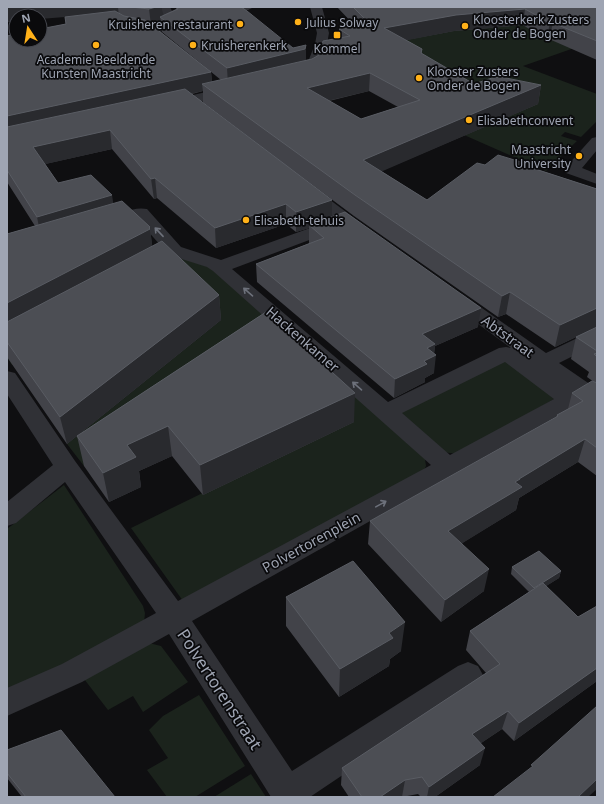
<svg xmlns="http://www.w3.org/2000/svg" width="604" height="804" font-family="'Noto Sans',sans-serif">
  <rect width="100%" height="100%" fill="#0f0f11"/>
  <g fill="#1b231c">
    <polygon points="514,21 555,38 597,40 523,66 597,94 597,121 581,137 565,132 561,136 577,141 546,171 464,135 494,95 396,43 416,37"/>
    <polygon points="178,257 212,268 425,459 426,466 423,472 183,601 131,528 352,420 84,466 67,444 221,320 179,279 12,365 7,357 7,345"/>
    <polygon points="505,359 556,398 457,454 443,452 396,414"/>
    <polygon points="64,485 143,606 145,613 144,623 7,693 7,529"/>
    <polygon points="149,643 161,646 188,682 143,712 133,696 108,710 81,675"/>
    <polygon points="199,695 245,766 195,797 167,797 147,770 168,758 149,730 163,716"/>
    <polygon points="251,774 266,797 214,797"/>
  </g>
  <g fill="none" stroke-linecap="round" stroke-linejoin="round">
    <g fill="#303136" fill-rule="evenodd">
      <polygon points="158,7 170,7 178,23 176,25 160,32 176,47 174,50 166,50 146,31 148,28 165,21"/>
      <polygon points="254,7 248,10 213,13 209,12 207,10 211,7"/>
      <polygon points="310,7 322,7 329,33 327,44 317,72 302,78 292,78 290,75 292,72 306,67 315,44 317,33"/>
      <polygon points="232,86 237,87 239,90 237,93 168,109 163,108 161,105 163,102"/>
      <polygon points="597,137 597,150 582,168 597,174 597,184 566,173 564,170 566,167 592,138"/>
      <path d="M308 186 314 188 369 229 372 233 369 237C358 239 352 233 344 227L232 269 388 402 499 348 506 347 511 348 448 302 445 298 448 294 455 292 462 294 546 353 590 332 597 330V344L559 363 597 389V406L588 404 584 401 192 621 292 771 458 666 468 662 478 666 483 675 478 684 310 797H271L169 634 82 682 7 716V688L62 664 156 613 65 482 16 523 7 526V502L53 465 7 394V371L15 373 75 461 178 601 431 465 213 271 207 267 169 255 138 220 109 228 103 227 100 223 103 219C116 215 134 206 147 209L181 247 221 260 335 219 302 194 300 191 302 188ZM505 362 554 399 450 455 402 413Z"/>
    </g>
  </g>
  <g fill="#424349" fill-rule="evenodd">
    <path d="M7 7H162L163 15 176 9V7H171H241L306 60 312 59 319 55 339 38V29L355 26 337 7H597V60L549 39 546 40 523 25 454 31 406 40 422 49V54L474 84 541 85 538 104 381 171 427 200 485 165 530 167 597 189V476L578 462 519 498 516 510 462 543 484 591 441 622 368 544 370 521 556 417 557 415 568 409 572 393 594 382 587 377 589 372 571 359 576 337 555 347 506 314 498 317 354 216 203 103V91L192 94 332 200V217L478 327 435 346 434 353V373L425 378V382L394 398 257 282 256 264 310 243H309V228L296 232 286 224 216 248 157 198 154 199 112 149 45 164 58 183 113 204 150 227 152 246 219 295 221 320 67 444 7 357V234L35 226 7 182V36L66 24 65 17 16 16V21L7 22ZM161 22 162 32 221 80 212 82 211 72 152 25ZM369 91 398 107 361 119 329 101Z"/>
    <polygon points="266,312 354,422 203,495 172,456 139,471 141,487 109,502 84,466 77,436"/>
    <polygon points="512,567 561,571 559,578 546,586 578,617 597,606 597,681 514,741 502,729 481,743 480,765 435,797 421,797 418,794 402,797 349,797 341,785 342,768 486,673 466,650 470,631 529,592 511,574"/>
    <polygon points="286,597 401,651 390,659 389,666 339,697 286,626"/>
    <polygon points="7,750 115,797 22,797 7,778"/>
  </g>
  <g fill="#292a2e">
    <polygon points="7,7 118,7 119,17 65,17 40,19 40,16 16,16 16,21 7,22"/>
    <polygon points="156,7 162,7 164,19 160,17 161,22 151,25 149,9"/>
    <polygon points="525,9 523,25 454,31 383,45 384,28 456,15"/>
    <polygon points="550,23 553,23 549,39 546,40"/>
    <polygon points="306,45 306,62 228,85 227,68"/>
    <polygon points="211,72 213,89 202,84 203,91 7,135 7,116"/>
    <polygon points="370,73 369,91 306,106 307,88"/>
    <polygon points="541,85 538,104 362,180 363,160"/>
    <polygon points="110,130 112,149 37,166 33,147"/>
    <polygon points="155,178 157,198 154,199 151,179"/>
    <polygon points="112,195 115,214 41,237 37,217"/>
    <polygon points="332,200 332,220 309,225 309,228 296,232 296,212"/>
    <polygon points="286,204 286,224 216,248 215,228"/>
    <polygon points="150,227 153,254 7,332 7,303"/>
    <polygon points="510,292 506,314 498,317 502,296"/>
    <polygon points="219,295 221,320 67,444 60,417"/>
    <polygon points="481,308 478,327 435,346 434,356 436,355 434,373 425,378 425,382 394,398 395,379 422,334"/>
    <polygon points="597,308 597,329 589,331 555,347 560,325"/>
    <polygon points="355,393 354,422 203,495 200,465"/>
    <polygon points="168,426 172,456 139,471 141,487 109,502 103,473 127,445"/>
    <polygon points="585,439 578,462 519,498 516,510 445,554 448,531 515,482 519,479"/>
    <polygon points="489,569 484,591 441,622 445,600"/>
    <polygon points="561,571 559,578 532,595 534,588"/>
    <polygon points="405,622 401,651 390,659 389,666 339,697 340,669"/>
    <polygon points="597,668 597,681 514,741 519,723"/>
    <polygon points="508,711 502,729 468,752 472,734"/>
    <polygon points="485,748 480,765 435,797 427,797 429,787"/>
    <polygon points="597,779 597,789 588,797 578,797"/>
    <polygon points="405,780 402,797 380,797"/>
  </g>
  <g fill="#4c4e54" stroke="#595c63" fill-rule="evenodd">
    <polygon points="131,7 156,7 149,9"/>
    <polygon points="177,7 241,7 247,11 293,48 306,45 305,49 227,68 160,17 178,9"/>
    <path d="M353 7H597V41L553 23H550L525 9 456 15 384 28 422 49 421 53 474 84 492 78 501 77 541 85 363 160 427 200 477 163 485 165 498 155 531 165 529 167 597 189V308L560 325 510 292 502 296 355 195 202 84 312 59 319 55 323 41 350 36 339 29 369 23ZM370 73 420 100 361 119 307 88Z"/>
    <polygon points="115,11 124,16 145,20 211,72 7,116 7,36 16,34 16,40 40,40 40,29 66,24 65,17"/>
    <polygon points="185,89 332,200 296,212 286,204 215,228 155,178 151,179 110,130 33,147 58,183 91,175 112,195 37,217 7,170 7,127"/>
    <polygon points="122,201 150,227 149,228 150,229 7,303 7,234"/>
    <polygon points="345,212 481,308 422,334 435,344 427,348 436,355 424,361 427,364 395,379 256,264 324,238 309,225"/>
    <polygon points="162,241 219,295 60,417 7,342 7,322"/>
    <polygon points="266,312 355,393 200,465 168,426 127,445 136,457 103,473 77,436"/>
    <polygon points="597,327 597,351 576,337"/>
    <polygon points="597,353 597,357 594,354"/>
    <polygon points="592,381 597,383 597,448 585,439 519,479 520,479 515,482 522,487 448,531 489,569 445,600 370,521 558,416 557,415 583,401 572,393"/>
    <polygon points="539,551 561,571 534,588 512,567"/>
    <polygon points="353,561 405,622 389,633 393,638 340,669 286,597"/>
    <polygon points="543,583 578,617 597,606 597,668 519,723 508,711 472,734 485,748 429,787 422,777 405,780 380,797 362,797 342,768 500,664 470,631"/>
    <polygon points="597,706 597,779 578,797 493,797 533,766 531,765"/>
    <polygon points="61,730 115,797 26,797 7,773 7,750"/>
  </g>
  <defs><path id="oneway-shaft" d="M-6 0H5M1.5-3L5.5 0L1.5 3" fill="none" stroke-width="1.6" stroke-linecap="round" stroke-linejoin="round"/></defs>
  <g stroke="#6d717b">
    <use href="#oneway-shaft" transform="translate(159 232) rotate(-133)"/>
    <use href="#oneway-shaft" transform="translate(248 292) rotate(-139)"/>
    <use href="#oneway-shaft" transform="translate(357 386) rotate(-139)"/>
    <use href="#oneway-shaft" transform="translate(381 504) rotate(-29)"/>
  </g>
  <g fill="#ffb119" stroke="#0a0a0c" stroke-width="1.5">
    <circle cx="298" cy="22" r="4"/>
    <circle cx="240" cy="24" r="4"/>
    <circle cx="465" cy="26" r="4"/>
    <rect x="333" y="31" width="8" height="8" rx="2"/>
    <circle cx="96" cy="45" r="4"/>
    <circle cx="193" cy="45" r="4"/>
    <circle cx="419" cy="78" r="4"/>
    <circle cx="469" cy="120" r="4"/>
    <circle cx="579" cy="156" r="4"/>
    <circle cx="246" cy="220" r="4"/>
  </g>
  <g text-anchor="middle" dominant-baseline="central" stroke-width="3.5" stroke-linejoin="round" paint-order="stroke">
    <g font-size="12" fill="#9fa5b3" stroke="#0a0a0c" text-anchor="start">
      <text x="473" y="19">Kloosterkerk Zusters<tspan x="473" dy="14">Onder de Bogen</tspan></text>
      <text x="306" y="22">Julius Solway</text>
      <text x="232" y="24" text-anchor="end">Kruisheren restaurant</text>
      <text x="201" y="45">Kruisherenkerk</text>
      <text x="337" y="48" text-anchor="middle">Kommel</text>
      <text x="96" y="59" text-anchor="middle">Academie Beeldende<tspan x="96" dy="14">Kunsten Maastricht</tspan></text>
      <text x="427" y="71">Klooster Zusters<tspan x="427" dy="14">Onder de Bogen</tspan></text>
      <text x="477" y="120">Elisabethconvent</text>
      <text x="571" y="149" text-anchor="end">Maastricht<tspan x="571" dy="14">University</tspan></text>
      <text x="254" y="220">Elisabeth-tehuis</text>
    </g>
    <g font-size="14" fill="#9fa5b3" stroke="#0a0a0c">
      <text transform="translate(508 336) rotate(36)">Abtstraat</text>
      <text transform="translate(303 339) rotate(41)">Hackenkamer</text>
      <text transform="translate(311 542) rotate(-29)">Polvertorenplein</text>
    </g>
    <g font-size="17" fill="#9fa5b3" stroke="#0a0a0c">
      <text transform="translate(220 689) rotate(57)">Polvertorenstraat</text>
    </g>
  </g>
  <rect width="604" height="804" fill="none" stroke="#9fa5b3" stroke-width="16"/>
  <g transform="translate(28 28) rotate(348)"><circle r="19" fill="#0a0a0c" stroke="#46484f"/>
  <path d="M0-3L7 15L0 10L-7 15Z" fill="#ffb119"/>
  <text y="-6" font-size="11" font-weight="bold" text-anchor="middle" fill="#9fa5b3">N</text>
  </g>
</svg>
